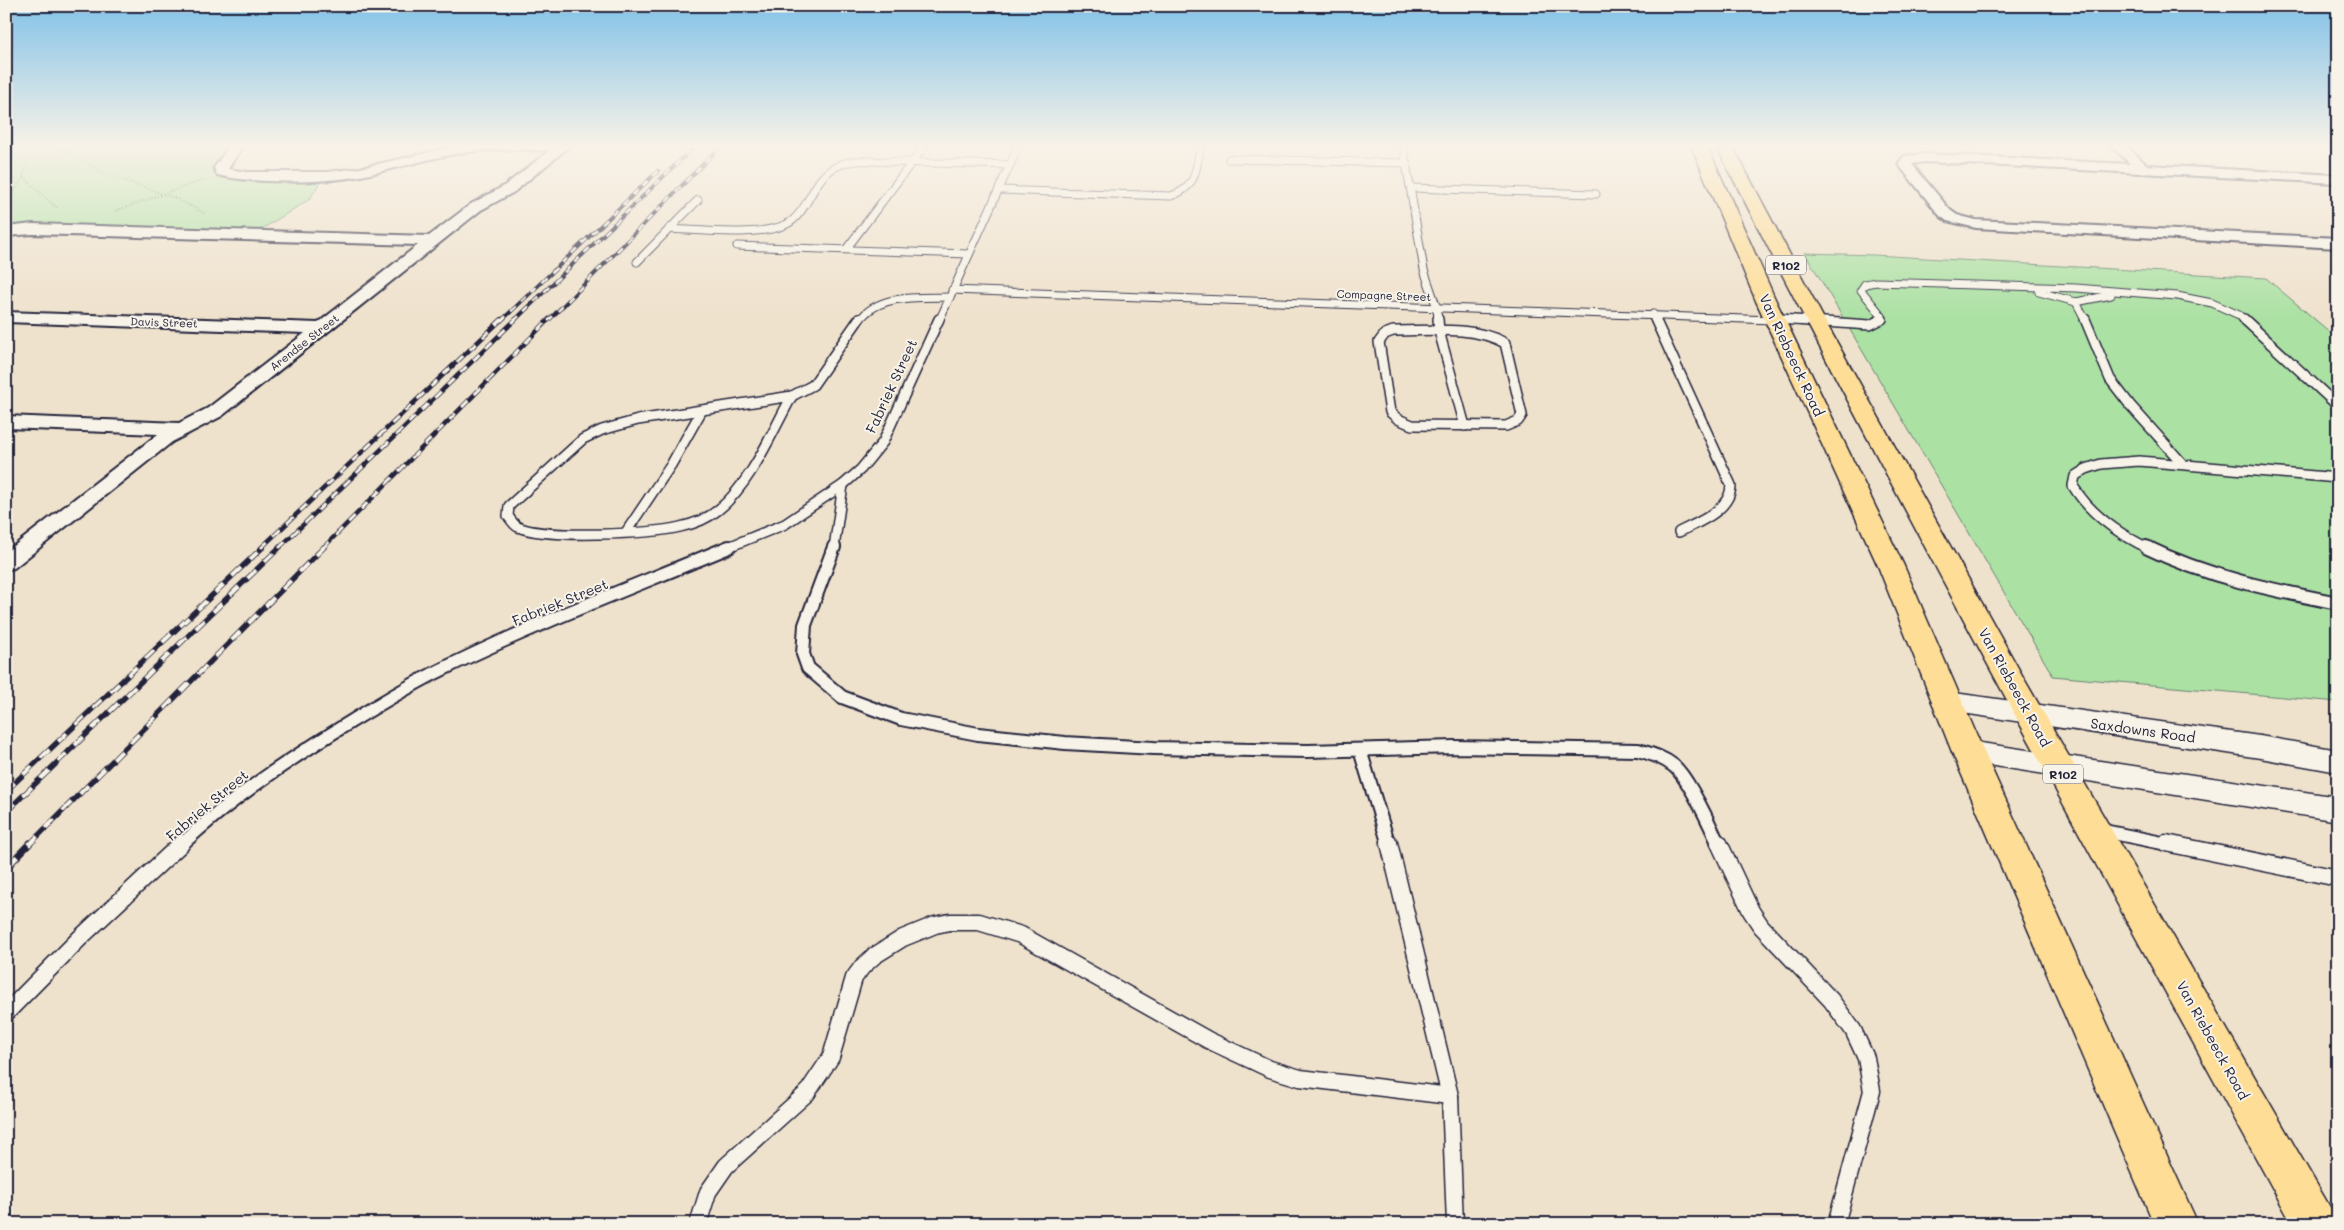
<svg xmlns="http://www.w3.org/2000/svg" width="2344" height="1230" font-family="Mali,sans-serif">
  <rect width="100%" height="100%" fill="#efe2cd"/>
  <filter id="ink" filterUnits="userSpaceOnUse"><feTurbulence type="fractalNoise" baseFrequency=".02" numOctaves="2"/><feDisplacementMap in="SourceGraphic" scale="10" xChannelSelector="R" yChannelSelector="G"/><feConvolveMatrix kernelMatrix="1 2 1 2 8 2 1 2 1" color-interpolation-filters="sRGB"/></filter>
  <g filter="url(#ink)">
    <g fill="#ace1a4" stroke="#678270">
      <polygon points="32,145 229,145 211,168 216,175 233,177 321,180 310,199 257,232 6,228 6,152"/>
      <polygon points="1805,253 1874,255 2266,278 2338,339 2338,702 2053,676"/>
    </g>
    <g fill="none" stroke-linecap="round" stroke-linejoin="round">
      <defs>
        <g id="lane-far3">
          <polyline points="1403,145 1424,270 1437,308 1438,321"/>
          <polyline points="1229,159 1406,163"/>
          <polyline points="1411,188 1596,194"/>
          <path d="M999 190 1171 196C1196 188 1196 171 1200 148L1198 145"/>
          <path d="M669 229C698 230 771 239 793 220 813 203 812 175 842 164 858 158 879 162 895 162 934 163 972 164 1010 165"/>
          <polyline points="737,246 969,254"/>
          <polyline points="847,248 925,145"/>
          <polyline points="637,262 698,200"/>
          <polyline points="952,290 1799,321"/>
          <polyline points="2039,292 2076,302 2111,295"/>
          <polyline points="2076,302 2086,321"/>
          <polyline points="1653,314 1656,321"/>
          <path d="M859 321C878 293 920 298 950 297"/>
          <polyline points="939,321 1019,145"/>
          <polyline points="1881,321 1882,316 1861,290 1865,284 1876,282 2076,288 2177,296 2212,303 2239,315 2245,321"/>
        </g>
        <g id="lane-far2">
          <polyline points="1438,319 1439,331 1465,426"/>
          <path d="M1655 319 1731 485C1731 510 1699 522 1679 532"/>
          <polyline points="1779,319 1870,325 1882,319"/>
          <polyline points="2085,319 2110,379 2130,405 2182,463"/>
          <polyline points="2244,319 2338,406"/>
          <path d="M1393 331C1428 331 1473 325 1505 343L1522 415 1518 421 1506 426 1412 425 1398 419 1390 412 1379 342 1385 334Z"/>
          <path d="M792 396C772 432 751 484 718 510 707 519 694 524 680 527 650 534 545 539 518 527 514 525 511 520 508 516L509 506 583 439 602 430 638 420Z"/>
          <polyline points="792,396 813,385 859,319"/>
          <polyline points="626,532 671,465 702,410"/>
          <polyline points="726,548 785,524 843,485 861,469 883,442 939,319"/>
          <polyline points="834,548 843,485"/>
          <path d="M2148 548C2119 534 2090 514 2073 486L2075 476 2086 469 2101 464 2139 461 2338 478"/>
        </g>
        <g id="lane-far1">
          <path d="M834 547 805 625 803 654 808 668 842 697 901 719 978 734 1065 743 1154 748 1308 751 1454 747 1638 750C1651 754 1663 757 1674 766 1689 779 1710 825 1719 845"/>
          <path d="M2146 547C2207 577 2272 590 2338 603"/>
          <polyline points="1360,750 1389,845"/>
          <polyline points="2099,830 2172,845"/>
          <path d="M181 845C235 795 290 759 352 721 381 703 410 685 441 670 534 624 633 587 729 547"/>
        </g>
        <g id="lane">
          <polyline points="1389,843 1450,1096 1455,1224"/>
          <polyline points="1719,843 1751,911 1761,926 1831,1000 1853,1030 1866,1058 1872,1091 1836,1224"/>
          <polyline points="2166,843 2338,878"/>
          <polyline points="6,1013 81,937 182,843"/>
          <polyline points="698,1224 708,1192 726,1166 807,1093 831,1057 854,978 862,967 874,956 903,938 935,925 950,922 979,922 1021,935 1208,1040 1270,1069 1300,1078 1450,1096"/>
        </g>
        <g id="street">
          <polygon points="6,145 20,145 6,152"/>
          <path d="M230 145H243L228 169 247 172H327L360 168 462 145H571L514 192 481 210 222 416 172 442 14 568 6 570V552L158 434 6 428V416L179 423 208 408 305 333 6 322V312L318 323 418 245 33 234 6 236V227L33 224 429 236 471 204 504 186 549 151C523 150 496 148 469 152 433 156 397 169 361 176 324 183 254 184 217 175L214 168Z"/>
          <polygon points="2111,145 2125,145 2147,165 2338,175 2338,183 1925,162 1912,164 1950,210 1957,215 1976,220 2338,238 2338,248 1976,228 1947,221 1940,216 1898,164 1904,156 1925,154 2130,164"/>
        </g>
        <g id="secondary">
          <polygon points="1947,692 2260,736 2338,750 2338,772 2260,758 1936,709 1932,702 1936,695"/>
          <polygon points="1968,741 2338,797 2338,821 1957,760 1952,752 1957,744"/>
        </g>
        <g id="primary">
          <polygon points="1691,145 1707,145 1776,301 1904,566 1984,752 2198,1224 2154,1224 1952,752 1878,566 1756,301"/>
          <path d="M1716 145H1732L1825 321 2027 684 2331 1209 2338 1224H2292C2097 866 1900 509 1716 145Z"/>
        </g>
      </defs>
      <use href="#lane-far3" stroke="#22223b" stroke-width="9"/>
      <use href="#lane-far2" stroke="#22223b" stroke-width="12"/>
      <use href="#lane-far1" stroke="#22223b" stroke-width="16"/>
      <use href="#lane" stroke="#22223b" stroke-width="19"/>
      <use href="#street" stroke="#22223b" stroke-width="4"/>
      <use href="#secondary" stroke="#22223b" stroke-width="3"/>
      <use href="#primary" stroke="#22223b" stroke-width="3"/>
      <g stroke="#22223b" stroke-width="2" stroke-dasharray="0.5 2.5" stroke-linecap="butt">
        <polyline points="54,145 104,173 177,199 206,214"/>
        <polyline points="35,150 40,145"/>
        <polyline points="23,177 58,209"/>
        <polyline points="6,206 23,177 30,157"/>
        <polyline points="115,211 203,180"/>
      </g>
      <use href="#lane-far3" stroke="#f7f3e8" stroke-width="7"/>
      <use href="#lane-far2" stroke="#f7f3e8" stroke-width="9"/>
      <use href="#lane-far1" stroke="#f7f3e8" stroke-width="12"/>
      <use href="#lane" stroke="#f7f3e8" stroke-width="16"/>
      <use href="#street" fill="#f7f3e8" fill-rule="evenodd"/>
      <use href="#secondary" fill="#f7f3e8" fill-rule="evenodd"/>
      <use href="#primary" fill="#fedd96" fill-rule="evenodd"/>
      <defs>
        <g id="rail-far3">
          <polyline points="501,321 658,171"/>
          <polyline points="514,321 696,145"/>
          <polyline points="548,321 722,145"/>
        </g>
        <g id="rail-far2">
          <polyline points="261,548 502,319"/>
          <polyline points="279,548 516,319"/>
          <polyline points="323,548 549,319"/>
        </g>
        <g id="rail-far1">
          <polyline points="6,791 263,547"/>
          <polyline points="6,812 280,547"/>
          <polyline points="29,845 324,547"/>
        </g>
        <polyline id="rail" points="6,868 30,843"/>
      </defs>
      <use href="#rail-far3" stroke="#22223b" stroke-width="4"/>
      <use href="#rail-far2" stroke="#22223b" stroke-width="4.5"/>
      <use href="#rail-far1" stroke="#22223b" stroke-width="5.5"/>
      <use href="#rail" stroke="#22223b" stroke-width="7"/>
      <use href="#rail-far3" stroke="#f7f3e8" stroke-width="2.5" stroke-dasharray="7" stroke-linecap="butt"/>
      <use href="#rail-far2" stroke="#f7f3e8" stroke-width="3" stroke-dasharray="9" stroke-linecap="butt"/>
      <use href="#rail-far1" stroke="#f7f3e8" stroke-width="4" stroke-dasharray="12" stroke-linecap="butt"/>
      <use href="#rail" stroke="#f7f3e8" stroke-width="5" stroke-dasharray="16" stroke-linecap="butt"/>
    </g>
  </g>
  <linearGradient id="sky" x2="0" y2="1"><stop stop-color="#82c2e8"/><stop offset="0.46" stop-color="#f8f2e8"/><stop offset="1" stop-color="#f8f2e8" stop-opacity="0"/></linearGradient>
  <rect width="2344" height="317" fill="url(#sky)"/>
  <g text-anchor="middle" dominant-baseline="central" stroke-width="4" stroke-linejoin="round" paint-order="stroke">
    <g font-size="11" fill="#22223b" stroke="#f7f3e8">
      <text transform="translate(1384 295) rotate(2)">Compagne Street</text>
      <text transform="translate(164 322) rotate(2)">Davis Street</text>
      <text transform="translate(304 342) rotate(-38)">Arendse Street</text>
    </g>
    <g fill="#f7f3e8" stroke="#62616f" stroke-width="1">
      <rect x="1766" y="255.5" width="40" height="19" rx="4"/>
      <rect x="2043" y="764.5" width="40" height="19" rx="4"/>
    </g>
    <g font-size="12" font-weight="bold" fill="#22223b">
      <text x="1786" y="265">R102</text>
      <text x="2063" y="774">R102</text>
    </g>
    <g font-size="14" fill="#22223b" stroke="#f7f3e8">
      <text transform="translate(1792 355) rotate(65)">Van Riebeeck Road</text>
      <text transform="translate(891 386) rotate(-65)">Fabriek Street</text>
      <text transform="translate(560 602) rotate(-22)">Fabriek Street</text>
      <text transform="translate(2015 687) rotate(61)">Van Riebeeck Road</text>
      <text transform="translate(2143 730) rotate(8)">Saxdowns Road</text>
      <text transform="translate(207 805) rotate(-40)">Fabriek Street</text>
      <text transform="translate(2213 1040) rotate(61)">Van Riebeeck Road</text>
    </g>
  </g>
  <rect width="2344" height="1230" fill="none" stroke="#f7f3e8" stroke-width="25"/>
  <rect x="12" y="12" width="2319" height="1205" fill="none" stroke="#22223b" stroke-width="2" filter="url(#ink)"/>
</svg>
